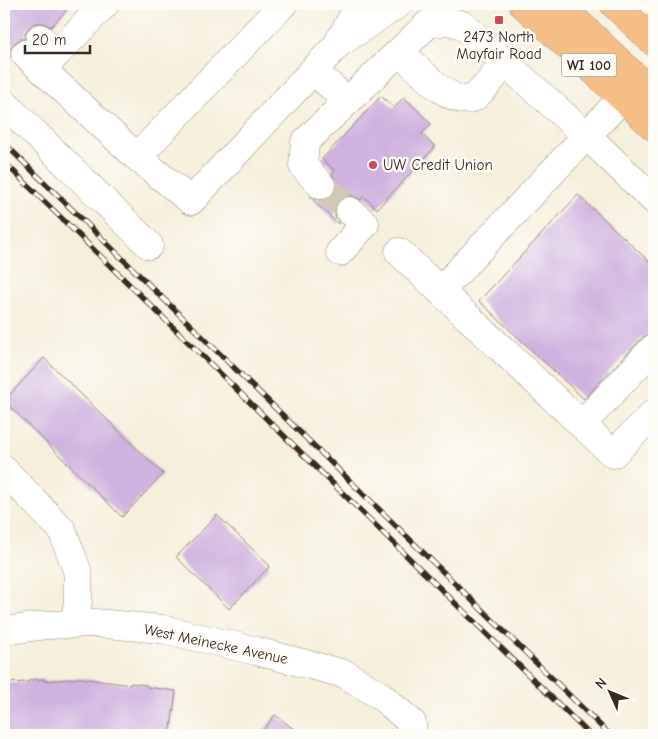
<svg xmlns="http://www.w3.org/2000/svg" width="658" height="739" font-family="'Comic Neue',sans-serif">
  <rect width="100%" height="100%" fill="#fdfcf7"/>
  <filter id="ink" filterUnits="userSpaceOnUse"><feTurbulence type="fractalNoise" baseFrequency=".02" numOctaves="2"/><feDisplacementMap in="SourceGraphic" scale="10" xChannelSelector="R" yChannelSelector="G"/><feConvolveMatrix kernelMatrix="1 2 1 2 8 2 1 2 1" color-interpolation-filters="sRGB"/></filter>
  <filter id="wash" filterUnits="userSpaceOnUse"><feTurbulence type="fractalNoise" baseFrequency=".0096" numOctaves="4" result="noise"/><feDisplacementMap in="SourceGraphic" scale="20" xChannelSelector="R" yChannelSelector="G"/><feGaussianBlur stdDeviation="1.12" result="paint"/><feColorMatrix in="noise" values="0 0 0 0 0 0 0 0 0 0 0 0 0 0 0 0 0 1.4 0 .05"/><feComposite in="paint" operator="in"/></filter>
  <g filter="url(#wash)">
    <rect width="100%" height="100%" fill="#f6efdc"/>
    <g id="blocks">
      <g fill="#cfb2df">
        <polygon points="4,4 72,4 51,27 43,23 35,23 29,27 25,34 25,39 20,39 13,44 10,50 10,57 4,51"/>
        <polygon points="381,96 394,108 404,97 431,124 422,134 435,147 377,209 364,196 361,200 353,196 345,196 339,200 335,209 335,217 339,222 338,224 310,197 317,200 325,200 332,196 336,190 336,182 332,174 335,171 322,159"/>
        <polygon points="578,195 654,266 654,332 643,337 584,399 479,301"/>
        <polygon points="44,358 163,474 122,517 4,401"/>
        <polygon points="217,515 270,566 229,609 176,557"/>
        <polygon points="81,678 130,685 131,683 147,685 147,687 176,691 170,735 4,735 4,683 29,682 29,680 44,679 44,681"/>
        <polygon points="275,715 302,735 260,735"/>
      </g>
    </g>
  </g>
  <g filter="url(#ink)">
    <use href="#blocks" fill-opacity="0" stroke="#988c7d" stroke-width="1"/>
    <g fill="none" stroke-linecap="round" stroke-linejoin="round">
      <polyline stroke="#d1c8b6" stroke-width="28" stroke-dasharray="28 14" stroke-linecap="butt" points="321,185 350,211"/>
      <defs>
        <g id="minor">
          <polyline points="40,38 57,54"/>
          <polyline points="339,41 360,4"/>
          <path d="M400 52C415 65 451 108 473 98 482 93 498 71 505 63"/>
          <polyline points="25,54 137,157 191,201 338,44 398,4"/>
          <polyline points="42,69 105,4"/>
          <polyline points="313,70 347,101"/>
          <polyline points="4,103 149,245"/>
          <polyline points="137,157 283,4"/>
          <polyline points="321,185 303,166 305,142 428,24 447,21 463,25 586,135 654,200"/>
          <polyline points="340,252 365,224 350,211"/>
          <polyline points="399,252 613,454 654,413"/>
          <polyline points="441,290 623,97"/>
          <polyline points="582,424 654,348"/>
          <polyline points="4,470 62,530 78,573 78,600 75,623"/>
          <polyline points="4,631 47,625 95,623 162,629 256,651 345,674 381,696 412,723 412,735"/>
        </g>
        <g id="major">
          <polyline points="523,4 654,127"/>
          <polyline points="558,4 654,95"/>
          <polyline points="614,4 654,42"/>
        </g>
      </defs>
      <use href="#minor" stroke="#988c7d" stroke-width="29"/>
      <use href="#major" stroke="#988c7d" stroke-width="29"/>
      <use href="#minor" stroke="#fff" stroke-width="28"/>
      <use href="#major" stroke="#f6be87" stroke-width="28"/>
      <defs>
        <g id="rail">
          <polyline points="4,143 610,735"/>
          <polyline points="4,162 590,735"/>
        </g>
      </defs>
      <use href="#rail" stroke="#3b2a1e" stroke-width="5.5"/>
      <use href="#rail" stroke="#fdfcf7" stroke-width="4" stroke-dasharray="11" stroke-linecap="butt"/>
    </g>
  </g>
  <g fill="#d1495b" stroke="#fdfcf7" stroke-width="2">
    <rect x="494" y="15" width="10" height="10" rx="2.5"/>
    <circle cx="373" cy="165" r="5"/>
  </g>
  <g text-anchor="middle" dominant-baseline="central" stroke-width="5" stroke-linejoin="round" paint-order="stroke">
    <rect fill="#fdfcf7" stroke="#75695f" stroke-width="1" x="561.5" y="53.5" width="55" height="23" rx="4"/>
    <g font-size="14" font-weight="bold" fill="#3b2a1e">
      <text x="589" y="65">WI 100</text>
    </g>
    <g font-size="15" fill="#3b2a1e" stroke="#fdfcf7">
      <text x="499" y="37">2473 North<tspan x="499" dy="17">Mayfair Road</tspan></text>
      <text x="383" y="165" text-anchor="start">UW Credit Union</text>
    </g>
    <g font-size="15" fill="#3b2a1e" stroke="#fdfcf7">
      <text transform="translate(216 644) rotate(12)">West Meinecke Avenue</text>
    </g>
  </g>
  <rect width="658" height="739" fill="none" stroke="#fdfcf7" stroke-width="20"/>
  <g transform="translate(610 692) rotate(314)" stroke="#fdfcf7" stroke-width="4" paint-order="stroke">
  <path d="M0-4L9 19L0 12L-9 19Z" fill="#3b2a1e"/>
  <text y="-8" font-size="14" font-weight="bold" text-anchor="middle" fill="#3b2a1e">N</text>
  </g>
  <path d="M25 45v8h65v-8" fill="none" stroke="#3b2a1e" stroke-width="2.5"/>
  <text x="32" y="45" font-size="15" fill="#3b2a1e" stroke="#fdfcf7" stroke-width="4" paint-order="stroke">20 m</text>
</svg>
